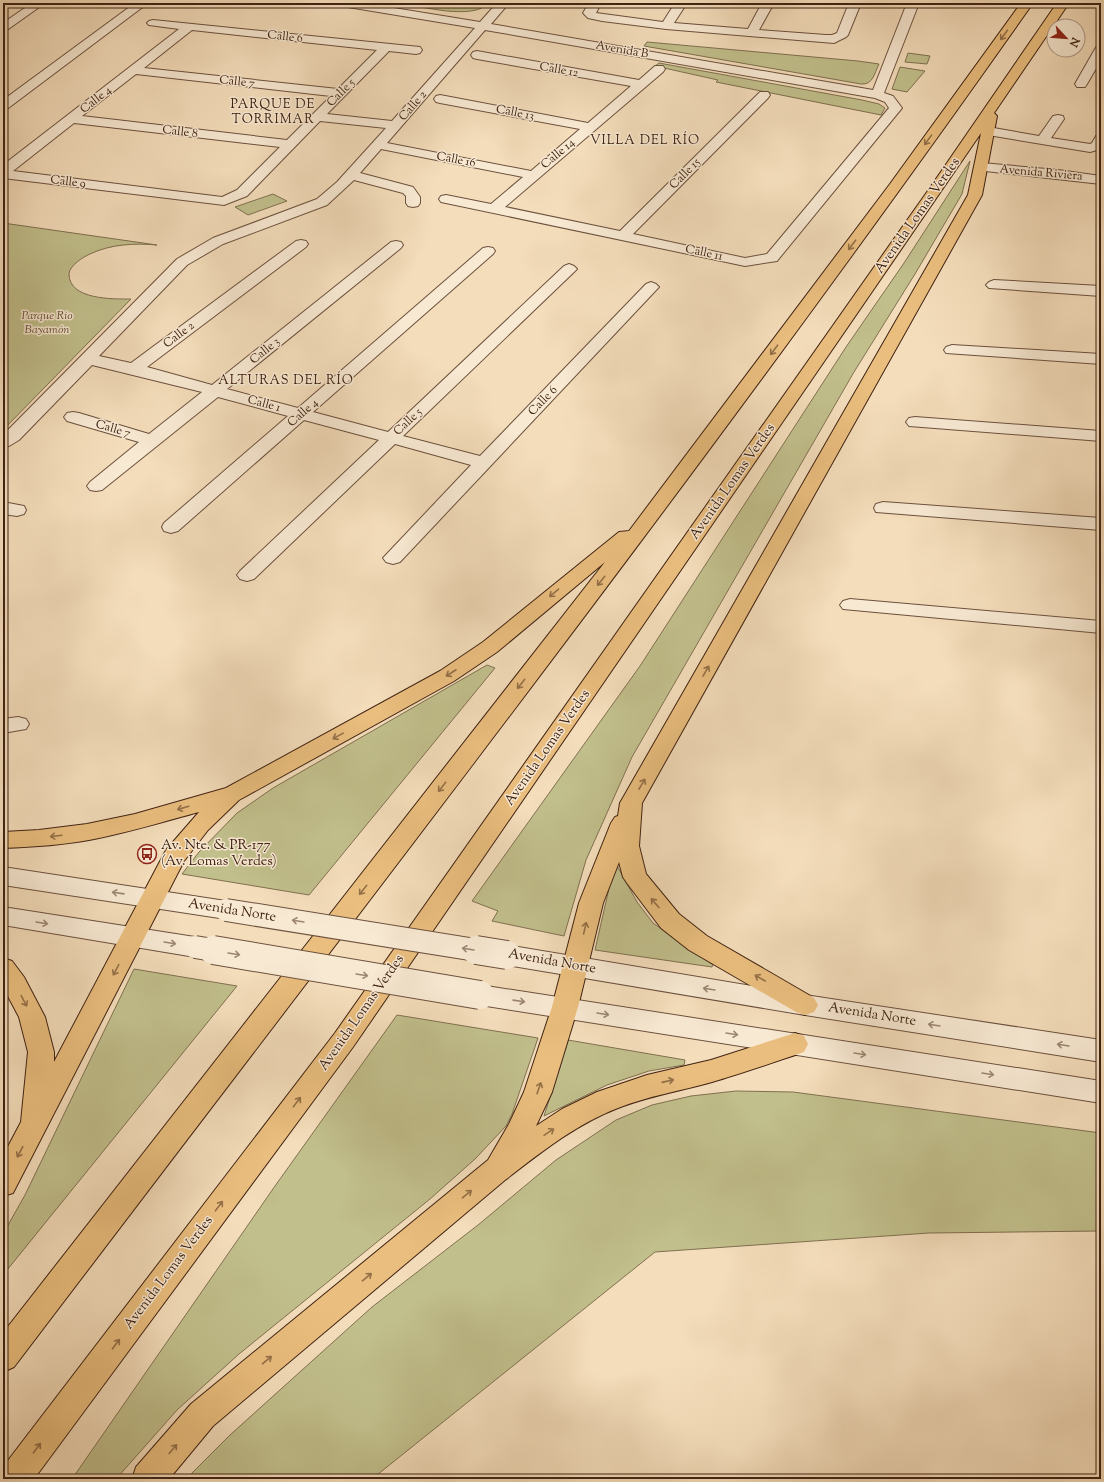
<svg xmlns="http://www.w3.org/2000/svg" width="1104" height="1482" font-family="'Sorts Mill Goudy',serif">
  <rect width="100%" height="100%" fill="#f4ddbb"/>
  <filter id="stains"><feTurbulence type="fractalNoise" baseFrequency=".005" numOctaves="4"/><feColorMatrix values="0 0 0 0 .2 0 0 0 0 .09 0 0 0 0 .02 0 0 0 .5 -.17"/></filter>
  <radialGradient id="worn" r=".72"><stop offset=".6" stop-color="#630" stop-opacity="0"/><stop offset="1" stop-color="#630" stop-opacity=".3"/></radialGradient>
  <g fill="#c1bf8c" stroke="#807050">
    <path d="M399 3H489C472 21 421 6 399 3Z"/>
    <path d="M647 42 858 61 879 64C874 74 873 85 861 84L644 46Z"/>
    <polygon points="908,53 930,56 927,64 905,62"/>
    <polygon points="659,63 862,100 879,104 885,108 881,115 716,82 718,80 655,66"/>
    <polygon points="900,67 925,71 907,92 892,89"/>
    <polygon points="970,161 962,194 915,274 854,372 632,757 586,860 564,936 492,921 498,911 472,901 640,666 846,347 904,263"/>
    <polygon points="273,194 287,201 248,215 235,207"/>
    <path d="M3 223 157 245C135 243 111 244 90 254 83 257 69 266 69 274 69 300 113 299 131 299L3 430Z"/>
    <polygon points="487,665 495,668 309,895 182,874 199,852 237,813 273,788"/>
    <polygon points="615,862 637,902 653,923 713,965 712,967 595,950"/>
    <polygon points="134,969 237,986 3,1275 3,1234 25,1195"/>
    <polygon points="397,1015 538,1038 512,1114 506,1126 475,1159 430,1199 239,1354 177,1410 116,1479 72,1479 275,1186"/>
    <polygon points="568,1040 685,1060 684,1065 649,1071 607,1085 544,1116"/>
    <polygon points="736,1091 793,1092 1101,1133 1101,1231 929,1233 655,1252 372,1479 186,1479 230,1435 372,1307 478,1225 556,1160 616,1120 652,1105 691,1096"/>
  </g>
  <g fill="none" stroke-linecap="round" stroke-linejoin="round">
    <defs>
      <g id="minor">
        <polygon points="32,3 45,3 7,30 3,31 3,23"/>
        <polygon points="135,3 148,3 7,109 3,110 3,100"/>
        <path d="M336 3H363L480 22 497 3H509L491 24 873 90 907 3H919L884 93 893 96 902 108 777 261 745 266 441 202 439 199 441 196 446 195 491 204 523 177 381 149 360 173 413 187 420 197V203L418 206 413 207 408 206 406 203V196L403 193 354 180 327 205 223 244 187 265 99 356 131 363 296 241 301 240 306 241 308 244 306 247 147 367 212 385 391 242 396 241 401 242 403 245 401 248 227 389 298 408 483 248 488 247 493 248 495 251 493 254 313 412 388 432 564 266 569 264 574 266 577 269 574 272 403 436 480 456 646 284 651 282 656 284 659 287 400 562 393 564 386 562 383 558 471 465 395 444 254 579 247 581 240 579 237 575 240 571 379 440 304 420 178 531 171 533 164 531 162 527 164 523 288 416 218 397 102 490 96 491 90 490 87 486 90 482 139 442 67 421 64 417 67 413 73 412 79 413 149 434 202 392 92 365 19 440 9 446 3 447V435L177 259 213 238 317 199 337 182 386 128 320 121 247 196 224 205 3 178V165L179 29 149 25 147 23 149 21 153 20 420 47 422 50 420 53 416 54 389 51 327 114 392 121 475 28 342 6ZM192 30 377 50 338 89 144 68ZM485 30 875 98 885 102 889 108 767 254 745 258 633 234 768 98 770 95 768 92H760L620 231 505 207 663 72 665 69 663 66H655L639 80 477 51 473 52 471 55 473 58 477 59 631 86 588 123 440 95 436 96 434 99 436 102 440 103 580 129 531 171 387 143ZM136 74 331 96 287 140 82 116ZM74 123 280 147 237 190 222 197 13 171Z"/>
        <polygon points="589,3 601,3 596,13 663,22 675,3 687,3 674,23 748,29 762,3 774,3 759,30 826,35 832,35 837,33 849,3 861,3 848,35 846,37 834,43 666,29 602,21 588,18 583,13"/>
        <polygon points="1101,45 1101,60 1087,84 1085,87 1077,87 1075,84 1095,49 1097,46"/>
        <polygon points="1058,115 1063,116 1064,119 1051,138 1090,144 1092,143 1096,136 1101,135 1101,149 1090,152 988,135 983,134 981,131 983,128 988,127 1039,136 1053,116"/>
        <polygon points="982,163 1058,170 1101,176 1101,184 977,170 975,167 977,164"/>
        <polygon points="994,280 1101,286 1101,296 989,288 986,285 989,282"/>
        <polygon points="952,345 1101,354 1101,364 946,353 944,350 946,347"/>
        <polygon points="915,417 1101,431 1101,441 909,426 906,422 909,418"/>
        <polygon points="3,502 24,506 26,510 24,514 17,516 3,514"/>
        <polygon points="883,502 1101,518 1101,530 876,512 874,508 876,504"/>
        <polygon points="850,599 1101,621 1101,633 843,609 840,605 843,601"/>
        <polygon points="18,717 26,719 29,724 26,729 3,733 3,719"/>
        <polygon points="3,867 226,901 235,904 238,910 235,916 226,919 3,885"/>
        <polygon points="3,907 195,937 204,940 208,947 204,954 195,957 3,925"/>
        <polygon points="507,945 805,995 1101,1040 1101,1062 805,1015 507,965 498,962 494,955 498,948"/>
        <polygon points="480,985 1101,1081 1101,1103 480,1005 471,1002 467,995 471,988"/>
      </g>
      <g id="highway">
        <path d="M1021 3H1033C706 467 357 915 14 1367L3 1372V1333L605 562 497 652 454 681 239 800 208 830 184 861 13 1193 3 1196V1156L21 1122 28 1052 19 1017 3 987V958L12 961 24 977 45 1017 54 1052V1062L166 850 199 812C162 822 126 833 89 840 61 845 32 847 3 848V832L39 830 87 824 135 814 226 788 440 671 483 642 619 532 629 531 890 184Z"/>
        <path d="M1057 3H1069L994 113 997 116 982 195 642 803 639 846 646 874 679 914 707 936 814 998 818 1005 814 1012 805 1015 796 1012 689 950 661 928 627 883 623 877 619 862 603 903 578 1007 552 1092 536 1126 562 1109 597 1092 647 1075 711 1060 795 1033 804 1036 808 1044 804 1052C774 1062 743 1073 712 1082 680 1091 648 1096 618 1108 576 1124 540 1153 505 1180L213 1426 169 1479H132L136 1467 191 1404 488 1160 509 1124 524 1092 552 1007 579 903 611 823 615 817 618 816 620 803 968 195 981 133 353 1047 34 1479H3V1467L335 1033 927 192Z"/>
      </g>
    </defs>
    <use href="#minor" stroke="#6c513d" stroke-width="2"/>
    <use href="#highway" stroke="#3f2213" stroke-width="2"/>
    <use href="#minor" fill="#f8e9d3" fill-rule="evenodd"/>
    <use href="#highway" fill="#eabe7e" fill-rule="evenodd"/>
    <defs>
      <g id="minor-bridge-far1">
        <polyline points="226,910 482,951"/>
        <polyline points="195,947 219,951"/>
      </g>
      <g id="minor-bridge">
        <polyline points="213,950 480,995"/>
        <polyline points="476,950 507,955"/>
      </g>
    </defs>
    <use href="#minor-bridge-far1" stroke="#6c513d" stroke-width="24" stroke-linecap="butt"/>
    <use href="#minor-bridge" stroke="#6c513d" stroke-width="30" stroke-linecap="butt"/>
    <use href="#minor-bridge-far1" stroke="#f8e9d3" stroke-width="22"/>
    <use href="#minor-bridge" stroke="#f8e9d3" stroke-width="28"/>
  </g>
  <defs><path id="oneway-shaft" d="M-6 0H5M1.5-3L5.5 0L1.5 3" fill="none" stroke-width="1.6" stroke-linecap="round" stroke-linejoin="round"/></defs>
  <g stroke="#947048">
    <use href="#oneway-shaft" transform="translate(1004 35) rotate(126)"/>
    <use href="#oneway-shaft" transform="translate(928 140) rotate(126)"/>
    <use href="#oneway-shaft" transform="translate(852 245) rotate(127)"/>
    <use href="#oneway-shaft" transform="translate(774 350) rotate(127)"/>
    <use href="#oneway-shaft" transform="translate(601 581) rotate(128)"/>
    <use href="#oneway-shaft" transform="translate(554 593) rotate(140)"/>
    <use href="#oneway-shaft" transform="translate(706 671) rotate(-60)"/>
    <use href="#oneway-shaft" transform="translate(451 673) rotate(147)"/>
    <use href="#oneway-shaft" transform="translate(521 684) rotate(128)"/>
    <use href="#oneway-shaft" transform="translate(338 736) rotate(151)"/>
    <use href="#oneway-shaft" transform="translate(642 784) rotate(-60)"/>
    <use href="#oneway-shaft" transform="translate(442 787) rotate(128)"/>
    <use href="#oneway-shaft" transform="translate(183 808) rotate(164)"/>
    <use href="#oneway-shaft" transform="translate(56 836) rotate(173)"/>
    <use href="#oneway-shaft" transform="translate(363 890) rotate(128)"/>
    <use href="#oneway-shaft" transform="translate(655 903) rotate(-131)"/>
    <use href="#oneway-shaft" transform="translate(585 928) rotate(-77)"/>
    <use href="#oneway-shaft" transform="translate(116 970) rotate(118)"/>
    <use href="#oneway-shaft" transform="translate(760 978) rotate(-150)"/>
    <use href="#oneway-shaft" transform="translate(24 1001) rotate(62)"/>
    <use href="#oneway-shaft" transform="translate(668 1081) rotate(-13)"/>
    <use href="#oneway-shaft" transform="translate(539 1088) rotate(-71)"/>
    <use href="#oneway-shaft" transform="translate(297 1102) rotate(-53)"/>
    <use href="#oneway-shaft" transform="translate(549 1132) rotate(-34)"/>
    <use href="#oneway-shaft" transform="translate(20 1152) rotate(118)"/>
    <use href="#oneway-shaft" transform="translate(467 1194) rotate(-40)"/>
    <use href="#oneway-shaft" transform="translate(219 1206) rotate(-53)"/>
    <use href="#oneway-shaft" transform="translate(367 1277) rotate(-40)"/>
    <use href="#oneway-shaft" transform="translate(116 1344) rotate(-53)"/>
    <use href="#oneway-shaft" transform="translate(267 1360) rotate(-40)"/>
    <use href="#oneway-shaft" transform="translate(37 1448) rotate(-53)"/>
    <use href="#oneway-shaft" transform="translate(173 1449) rotate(-50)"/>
  </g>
  <g stroke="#9c8673">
    <use href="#oneway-shaft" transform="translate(118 893) rotate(-172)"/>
    <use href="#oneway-shaft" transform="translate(298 921) rotate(-171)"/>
    <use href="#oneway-shaft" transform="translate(42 923) rotate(9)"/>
    <use href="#oneway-shaft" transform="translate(170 943) rotate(9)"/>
    <use href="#oneway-shaft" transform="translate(468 949) rotate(-171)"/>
    <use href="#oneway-shaft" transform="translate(234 954) rotate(9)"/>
    <use href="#oneway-shaft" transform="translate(362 975) rotate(9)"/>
    <use href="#oneway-shaft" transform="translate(709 989) rotate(-171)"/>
    <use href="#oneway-shaft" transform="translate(519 1001) rotate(8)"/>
    <use href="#oneway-shaft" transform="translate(603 1014) rotate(9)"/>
    <use href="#oneway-shaft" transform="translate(934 1025) rotate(-171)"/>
    <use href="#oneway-shaft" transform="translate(732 1034) rotate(9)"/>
    <use href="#oneway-shaft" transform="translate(1063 1045) rotate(-171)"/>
    <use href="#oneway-shaft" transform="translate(860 1054) rotate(9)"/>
    <use href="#oneway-shaft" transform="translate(988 1074) rotate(9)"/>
  </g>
  <defs>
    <symbol id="bus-ring" viewBox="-11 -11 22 22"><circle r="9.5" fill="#f8e9d3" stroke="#8f2418" stroke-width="1.5"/><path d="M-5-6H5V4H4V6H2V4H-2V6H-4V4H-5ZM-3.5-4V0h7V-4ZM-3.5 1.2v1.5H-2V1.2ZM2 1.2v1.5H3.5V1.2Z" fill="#8f2418"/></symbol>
  </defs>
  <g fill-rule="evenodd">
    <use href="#bus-ring" x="136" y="843" width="22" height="22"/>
  </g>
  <g text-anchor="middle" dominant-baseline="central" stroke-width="3" stroke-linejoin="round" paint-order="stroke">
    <g font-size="12" fill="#3f2213" stroke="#f8e9d3">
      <text transform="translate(285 37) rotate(6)">Calle 6</text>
      <text transform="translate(622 50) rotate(10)">Avenida B</text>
      <text transform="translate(559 70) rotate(10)">Calle 12</text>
      <text transform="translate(237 82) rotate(6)">Calle 7</text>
      <text transform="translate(341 93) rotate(-45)">Calle 5</text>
      <text transform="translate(96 100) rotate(-38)">Calle 4</text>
      <text transform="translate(413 106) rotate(-49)">Calle 2</text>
      <text transform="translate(515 113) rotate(11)">Calle 13</text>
      <text transform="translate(180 132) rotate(7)">Calle 8</text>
      <text transform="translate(558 154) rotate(-40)">Calle 14</text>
      <text transform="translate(456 160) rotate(11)">Calle 16</text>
      <text transform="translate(1041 173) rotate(5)">Avenida Riviera</text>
      <text transform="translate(685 174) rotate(-45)">Calle 15</text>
      <text transform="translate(68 182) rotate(7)">Calle 9</text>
      <text transform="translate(704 253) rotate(12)">Calle 11</text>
      <text transform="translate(179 335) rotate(-37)">Calle 2</text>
      <text transform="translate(265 351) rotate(-39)">Calle 3</text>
      <text transform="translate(543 401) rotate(-46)">Calle 6</text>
      <text transform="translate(264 404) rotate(15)">Calle 1</text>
      <text transform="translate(303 413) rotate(-41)">Calle 4</text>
      <text transform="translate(408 422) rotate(-43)">Calle 5</text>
      <text transform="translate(113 429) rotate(16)">Calle 7</text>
    </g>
    <g font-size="12" font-style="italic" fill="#604931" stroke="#f8e9d3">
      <text x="47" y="316">Parque Río<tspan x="47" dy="14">Bayamón</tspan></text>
    </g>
    <g font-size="13" letter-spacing="1" fill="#3f2213" stroke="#f8e9d3">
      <text x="273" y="105">PARQUE DE<tspan x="273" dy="15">TORRIMAR</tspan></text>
      <text x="645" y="141">VILLA DEL RÍO</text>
      <text x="286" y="381">ALTURAS DEL RÍO</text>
    </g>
    <g font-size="14" fill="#3f2213" stroke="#f8e9d3">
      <text transform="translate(918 216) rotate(-55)">Avenida Lomas Verdes</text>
      <text transform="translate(733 482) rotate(-55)">Avenida Lomas Verdes</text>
      <text transform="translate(548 748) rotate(-55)">Avenida Lomas Verdes</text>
      <text transform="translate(232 911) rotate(9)">Avenida Norte</text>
      <text transform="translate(552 962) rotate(10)">Avenida Norte</text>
      <text transform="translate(362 1013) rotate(-55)">Avenida Lomas Verdes</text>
      <text transform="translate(872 1015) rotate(9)">Avenida Norte</text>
      <text transform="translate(169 1273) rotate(-53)">Avenida Lomas Verdes</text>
    </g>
    <g font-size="14" fill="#3f2213" stroke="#f8e9d3" text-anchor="start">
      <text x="161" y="846">Av. Nte. &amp; PR-177<tspan x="161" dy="16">(Av. Lomas Verdes)</tspan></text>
    </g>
  </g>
  <rect width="1104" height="1482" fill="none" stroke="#f4ddbb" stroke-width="16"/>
  <rect x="4" y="4" width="1096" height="1474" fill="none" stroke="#3f2213" stroke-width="2"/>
  <rect x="8" y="8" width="1088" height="1466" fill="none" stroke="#3f2213"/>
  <g transform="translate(1066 38) rotate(116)"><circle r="19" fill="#f8e9d3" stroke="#ae9986"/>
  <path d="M0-3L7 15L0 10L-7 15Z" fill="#8f2418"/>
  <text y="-6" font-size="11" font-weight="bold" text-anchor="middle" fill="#3f2213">N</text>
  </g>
  <rect width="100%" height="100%" filter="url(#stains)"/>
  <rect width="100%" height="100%" fill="url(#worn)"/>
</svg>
